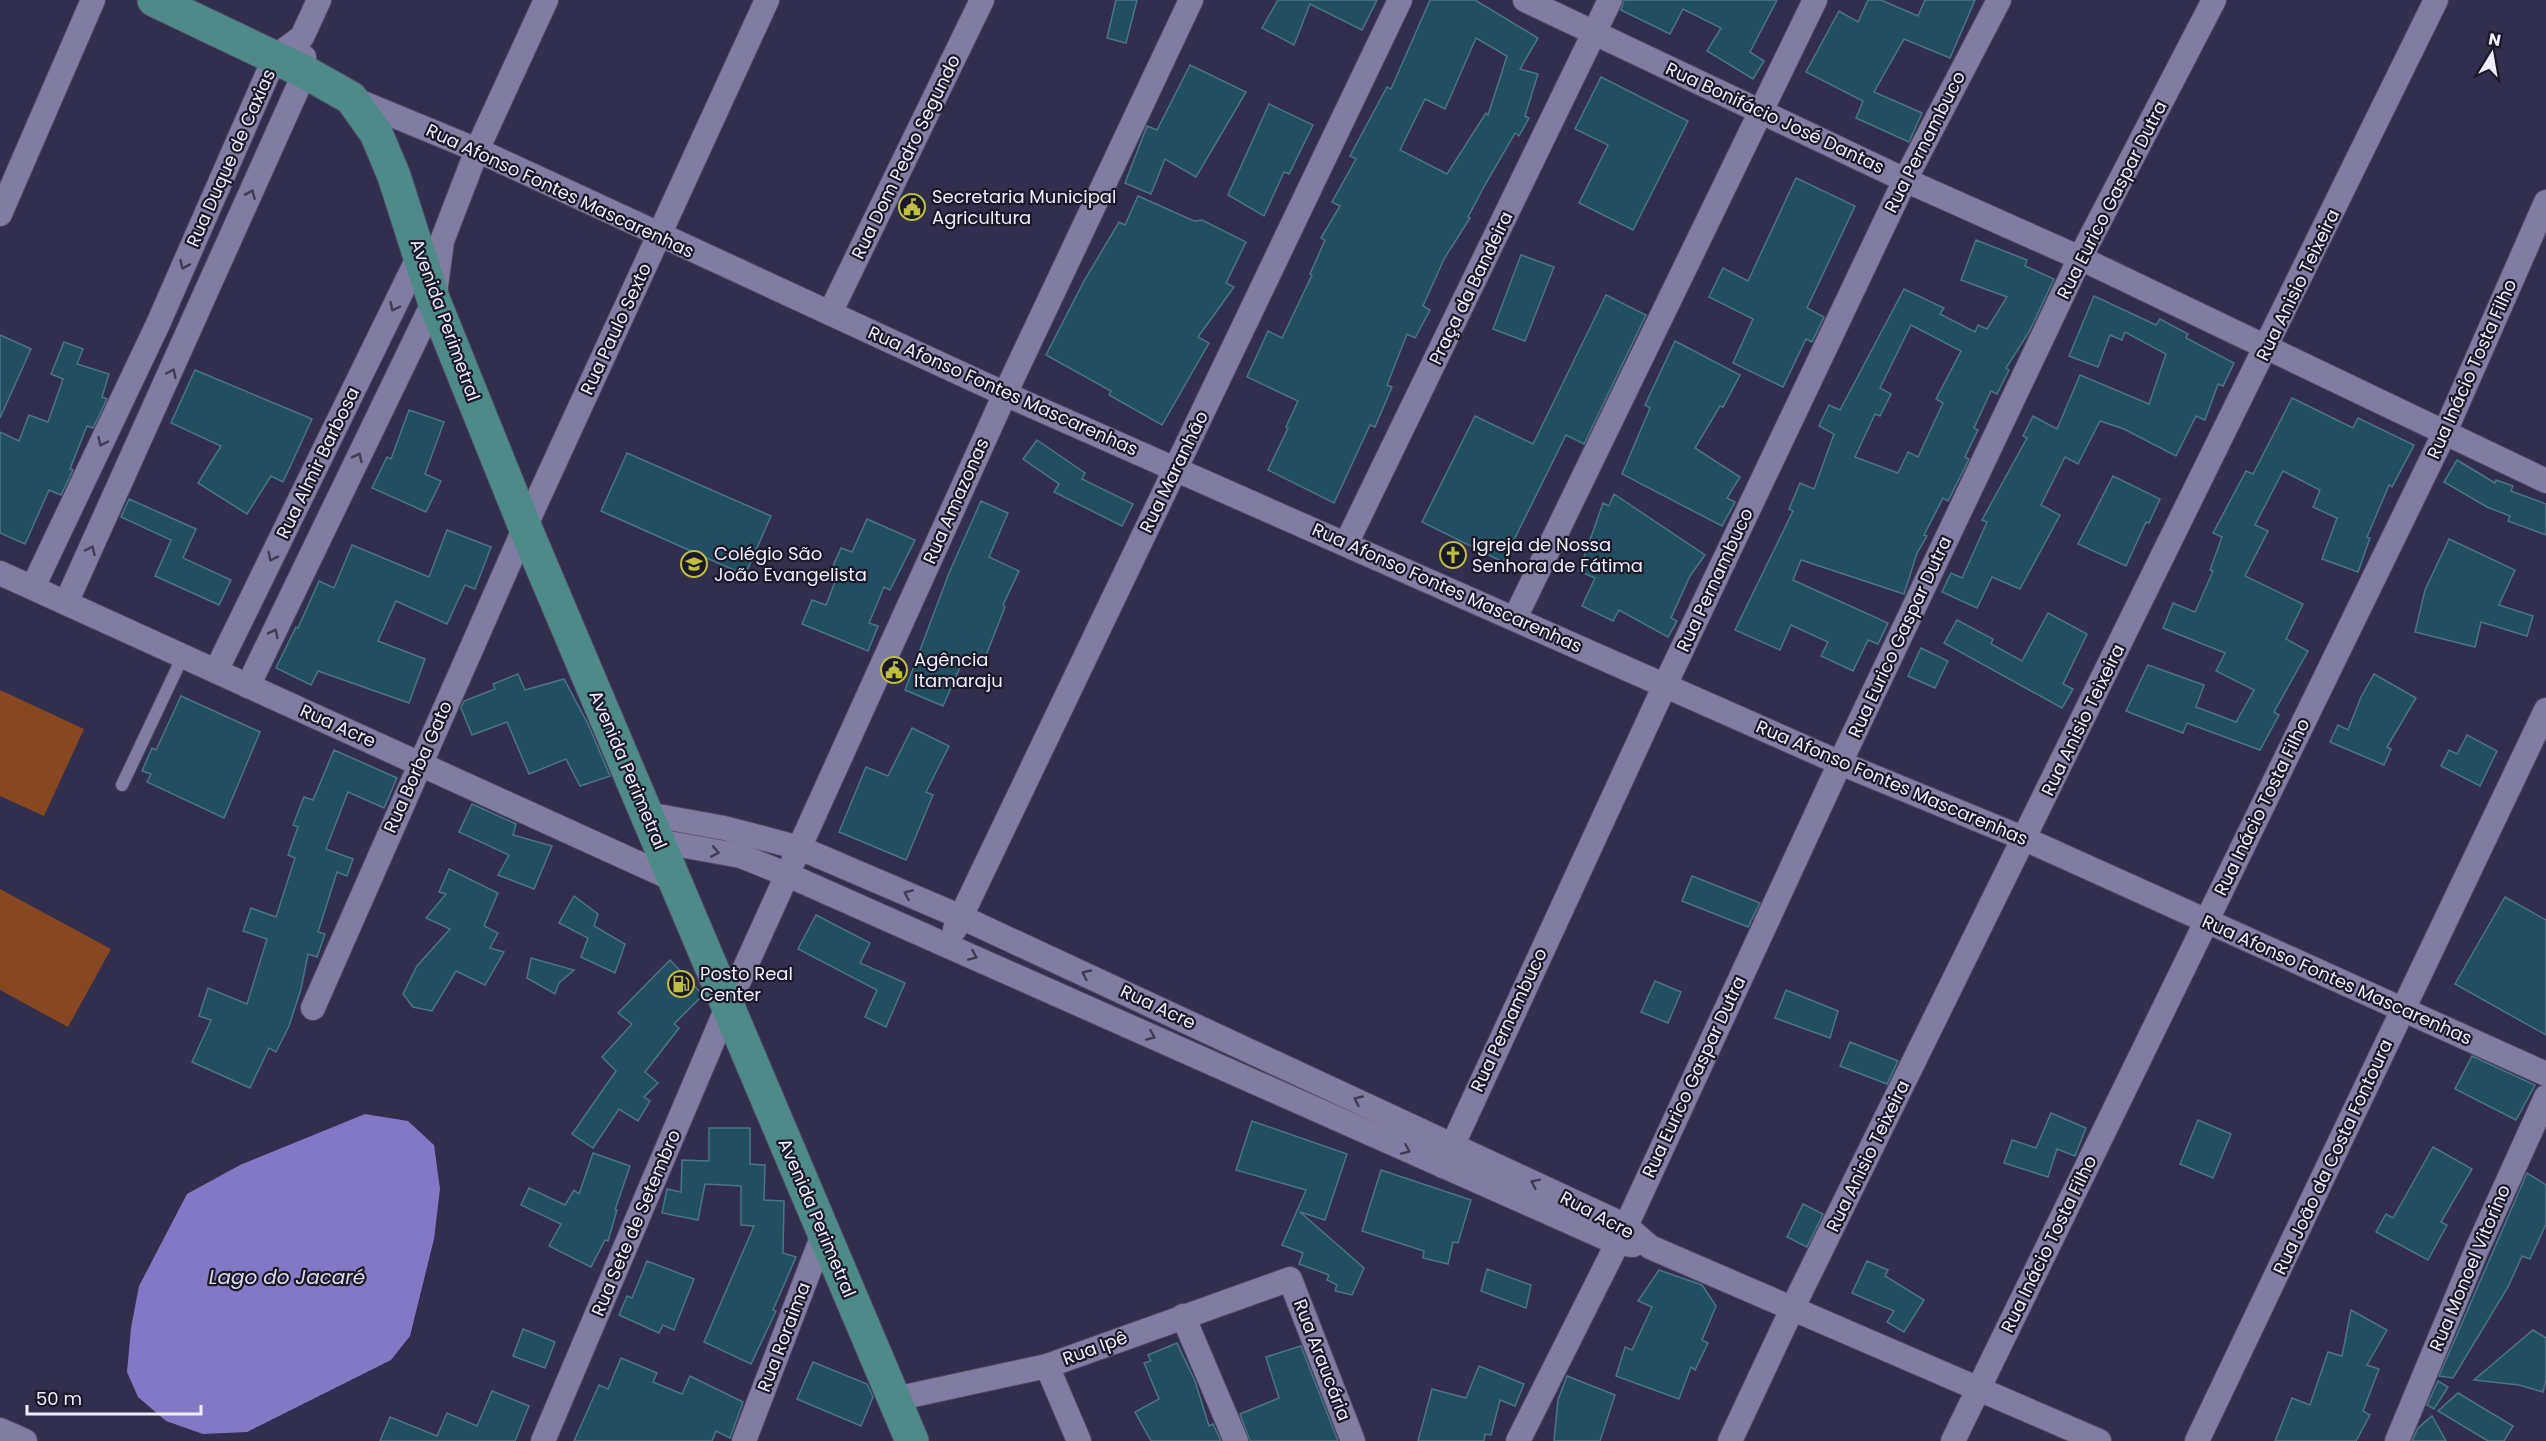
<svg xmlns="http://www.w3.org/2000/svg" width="2546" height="1441" font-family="Poppins,sans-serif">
<rect width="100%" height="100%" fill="#322e4e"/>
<g fill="#874721">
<polygon points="0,690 84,729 44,816 0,796"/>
<polygon points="0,889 111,949 68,1027 0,990"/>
</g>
<polygon fill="#8378c5" points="365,1114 408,1121 434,1145 440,1189 434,1239 410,1336 391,1360 247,1432 203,1434 166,1421 138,1397 127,1372 131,1328 139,1286 187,1194 240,1165"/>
<g fill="#224e61" stroke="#4a7589" stroke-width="1.5" fill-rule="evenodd">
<polygon points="1116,0 1137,0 1126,43 1107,38"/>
<polygon points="1278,0 1377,0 1362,30 1310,4 1294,45 1262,28"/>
<path d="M1430,0H1475L1538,38L1520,69L1538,74L1525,116L1529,118L1519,136L1515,133L1486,183L1468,217L1470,218L1444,259L1423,306L1430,310L1415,338L1407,334L1387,385L1392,387L1375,427L1370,425L1334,503L1268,470L1288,428L1286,427L1298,401L1247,377L1268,331L1282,338L1312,275L1310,274L1325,240L1321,238L1340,206L1332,202L1356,159L1350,156L1387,87L1391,89ZM1476,38L1507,56L1488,115L1486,113L1447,174L1400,150L1425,99L1445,109Z"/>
<polygon points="1624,0 1777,0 1750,52 1764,61 1753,79 1707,51 1721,28 1683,9 1670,34 1621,10"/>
<polygon points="1868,0 1881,0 1918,16 1925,0 1975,0 1950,58 1904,39 1874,92 1922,113 1909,142 1856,118 1863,101 1806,72 1839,11 1858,22"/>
<polygon points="1190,65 1246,92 1196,177 1165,159 1151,194 1125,183 1147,126 1157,130"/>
<polygon points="1601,77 1688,121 1633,230 1579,203 1608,145 1575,129"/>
<polygon points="1269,104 1313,125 1289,174 1284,172 1264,216 1228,195"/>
<polygon points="1796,178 1855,206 1807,308 1824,317 1812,342 1806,339 1783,387 1733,363 1753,319 1709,297 1723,268 1748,281"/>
<polygon points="1138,196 1194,221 1202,220 1246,242 1226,283 1234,287 1198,337 1209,343 1162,425 1109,395 1111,391 1046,355 1084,281 1119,222 1125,225"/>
<path d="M1976,240L2027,260L2025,266L2054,279L2029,332L2006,368L2009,370L1997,394L1991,391L1974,428L1978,430L1965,457L1969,459L1948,501L1943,498L1924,535L1927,536L1917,553L1904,594L1801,560L1793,580L1888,623L1878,644L1868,640L1853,671L1821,656L1828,642L1791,625L1780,650L1735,630L1793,511L1789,509L1800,483L1814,489L1834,434L1819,426L1829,405L1840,410L1904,289L1944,308L1940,314L1975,332L1978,325L1987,329L2007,297L1961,280ZM1911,325L1961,351L1936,399L1943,403L1918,457L1908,452L1898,473L1855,457L1875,414L1880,416L1891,394L1880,388Z"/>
<polygon points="1521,255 1554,267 1525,341 1493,329"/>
<polygon points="1606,295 1646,315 1584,444 1566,435 1503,562 1422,522 1475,416 1533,444"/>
<polygon points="2094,296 2156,325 2160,319 2188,334 2186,338 2234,363 2223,386 2218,384 2205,420 2196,416 2176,456 2124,429 2100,421 2078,464 2065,457 2041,505 2060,515 2020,589 1992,577 1977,608 1942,592 1951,573 1962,578 1987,522 1982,520 2027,438 2023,436 2033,416 2057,429 2080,375 2149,404 2166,354 2125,332 2122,340 2110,335 2098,367 2069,356"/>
<polygon points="0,335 31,349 0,418"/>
<polygon points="1675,341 1740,375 1723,407 1720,406 1695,448 1740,477 1727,498 1735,502 1722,526 1622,474 1650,408 1645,405"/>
<polygon points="64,342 83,349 77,364 109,374 102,397 107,399 93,428 87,426 70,469 73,470 61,495 49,490 25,544 0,533 0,432 19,441 29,415 48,422 63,379 51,374"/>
<polygon points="195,370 312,419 283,482 271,476 247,514 198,483 221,446 171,423"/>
<polygon points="2292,398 2353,428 2358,418 2414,445 2392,487 2389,485 2367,537 2370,538 2358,572 2322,559 2337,518 2313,507 2320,490 2283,471 2255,525 2268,531 2245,576 2303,604 2286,639 2308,651 2274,712 2279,715 2260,750 2187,723 2183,733 2126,711 2148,665 2204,685 2196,707 2236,722 2254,690 2216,671 2225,653 2163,628 2173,603 2195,612 2213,571 2210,570 2222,537 2213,533 2246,471 2253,474"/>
<polygon points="409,410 444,422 425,474 441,481 426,512 372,488 387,457 391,459"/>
<polygon points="1037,440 1085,473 1082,479 1133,504 1122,526 1054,492 1059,484 1023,459"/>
<polygon points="627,453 771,516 745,575 601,511"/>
<polygon points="2457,460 2495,483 2496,480 2513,486 2511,491 2546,504 2546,535 2508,521 2510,516 2487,507 2444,482"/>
<polygon points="2113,476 2160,499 2149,523 2146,522 2126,566 2078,544"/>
<polygon points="1614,494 1705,555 1690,576 1671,618 1677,621 1668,637 1619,610 1613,621 1582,606 1595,578 1579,571 1603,503 1609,506"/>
<polygon points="129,499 196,529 183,558 231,580 219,605 155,576 171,540 121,517"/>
<polygon points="981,501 1008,513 989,557 1019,571 1003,605 1005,607 983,663 965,656 943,706 905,690 949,573"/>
<polygon points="867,519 915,540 890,590 884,587 869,623 878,626 868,651 802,624 812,600 826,605 840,569 833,566 841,548 852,552"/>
<polygon points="447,530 491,547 475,589 465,585 447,624 396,601 378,641 425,659 409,703 318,671 311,685 276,668 296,627 298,628 319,581 334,588 352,545 429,577"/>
<polygon points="2449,539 2515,570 2499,605 2533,616 2527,636 2481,622 2475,647 2415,632 2425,590"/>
<polygon points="2048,613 2087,634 2063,684 2073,689 2062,708 1944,643 1957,620 1993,639 1991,644 2022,661"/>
<polygon points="1921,648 1948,661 1935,688 1908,676"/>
<polygon points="518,674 525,690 564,679 588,724 610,776 580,786 566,759 529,774 507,722 472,735 461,708 464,701 495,689 493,684"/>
<polygon points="2374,674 2416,698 2387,747 2391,749 2384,765 2330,742 2338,725 2348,730 2361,697"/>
<polygon points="181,696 260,732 224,818 147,782 151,774 142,771 152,748 156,750"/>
<polygon points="912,728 949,746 926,792 933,795 906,860 839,832 866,767 888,776"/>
<polygon points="2467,735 2497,751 2480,786 2441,766 2449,750 2457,754"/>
<polygon points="334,750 397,778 384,808 348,792 326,849 353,859 347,876 337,872 318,932 325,934 317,957 308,954 301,989 289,1026 276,1052 269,1048 250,1088 192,1062 211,1020 199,1016 208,988 247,1004 267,939 243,931 251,908 276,917 295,858 288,855 298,827 293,825 304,797 313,800"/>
<polygon points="472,804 516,824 513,835 552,846 534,889 498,875 509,855 459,832"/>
<polygon points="449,869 498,893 484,926 498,933 490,948 504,952 485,985 456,971 432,1011 413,1007 403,994 417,966 450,929 426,918 446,894 439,892"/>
<polygon points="1692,876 1760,903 1748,927 1682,901"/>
<polygon points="574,896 598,914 594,926 625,944 615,973 581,957 588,938 559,923"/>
<polygon points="2505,897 2546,920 2546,1035 2455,984"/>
<polygon points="816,915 870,943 860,963 905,983 886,1027 865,1017 877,990 798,949"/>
<polygon points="531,958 574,970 559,983 555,994 527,978"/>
<polygon points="670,960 703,995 674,1024 679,1028 645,1072 658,1083 644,1097 650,1101 638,1121 619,1109 593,1148 572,1134 616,1071 602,1057 632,1024 618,1013"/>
<polygon points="1655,981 1681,992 1668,1023 1641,1012"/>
<polygon points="1786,990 1838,1011 1830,1038 1775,1018"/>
<polygon points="1850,1042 1898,1061 1887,1084 1840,1066"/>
<polygon points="2472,1056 2535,1085 2516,1120 2455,1089"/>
<polygon points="2051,1113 2086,1128 2075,1156 2057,1149 2048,1177 2004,1163 2012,1140 2036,1148"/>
<polygon points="2198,1120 2231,1134 2213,1178 2180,1164"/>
<polygon points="1252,1121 1347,1154 1325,1220 1300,1212 1364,1268 1352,1295 1335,1291 1337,1285 1327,1280 1329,1275 1299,1264 1303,1253 1282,1245 1306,1190 1236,1170"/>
<polygon points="709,1128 750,1128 750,1164 765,1165 764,1200 784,1201 783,1253 796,1257 773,1310 776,1311 751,1364 704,1342 754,1226 741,1225 741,1186 705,1184 698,1220 662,1213 667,1189 681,1192 682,1160 709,1161"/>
<polygon points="2433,1147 2472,1169 2441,1222 2447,1225 2428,1260 2376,1232 2386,1214 2393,1218"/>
<polygon points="593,1153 630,1166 615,1210 617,1210 608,1241 605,1240 591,1267 549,1246 561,1224 521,1205 529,1188 565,1205 574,1190 579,1194"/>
<polygon points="1381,1170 1471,1200 1458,1243 1453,1242 1448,1264 1423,1258 1424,1251 1362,1231"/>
<polygon points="2527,1173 2546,1185 2546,1224 2530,1259 2522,1256 2508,1287 2453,1378 2439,1376"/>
<polygon points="1803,1204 1823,1214 1807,1247 1787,1237"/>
<polygon points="647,1261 694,1279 674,1330 663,1325 659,1333 619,1315 627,1296 632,1298"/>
<polygon points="1867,1261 1888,1270 1885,1276 1924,1300 1904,1332 1887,1322 1894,1311 1852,1293"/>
<polygon points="1487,1269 1531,1285 1526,1308 1481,1291"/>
<polygon points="1659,1270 1702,1285 1716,1306 1702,1340 1708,1343 1695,1370 1691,1367 1679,1399 1616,1376 1625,1347 1632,1350 1652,1307 1638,1301"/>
<polygon points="2351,1310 2387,1330 2367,1365 2379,1369 2363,1411 2370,1415 2356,1441 2275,1441 2292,1398 2310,1405 2328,1352 2342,1356"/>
<polygon points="523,1329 555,1342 545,1368 513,1356"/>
<polygon points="2533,1330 2546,1338 2546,1380 2543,1392 2519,1385 2474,1380"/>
<polygon points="1177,1343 1195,1381 1209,1426 1213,1424 1221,1441 1151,1441 1135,1412 1159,1399 1144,1363 1151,1361 1148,1355"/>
<polygon points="1301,1346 1338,1441 1250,1441 1240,1414 1279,1398 1266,1357"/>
<polygon points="621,1358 657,1373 653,1382 682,1394 690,1376 743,1402 730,1438 716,1431 712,1441 574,1441 599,1385 608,1389"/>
<polygon points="813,1362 867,1384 873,1397 861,1426 797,1399"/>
<polygon points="1479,1366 1524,1384 1515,1406 1500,1400 1491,1435 1485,1434 1484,1441 1418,1441 1432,1389 1466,1398"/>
<polygon points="1567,1376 1615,1395 1600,1441 1554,1441 1558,1400"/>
<polygon points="2438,1381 2448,1387 2434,1409 2427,1405"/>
<polygon points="492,1391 529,1406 515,1441 380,1441 390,1417 437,1436 447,1413 477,1426"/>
<polygon points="2458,1393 2513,1426 2504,1441 2488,1441 2438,1411"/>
<polygon points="2432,1416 2446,1441 2412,1441 2418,1428"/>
</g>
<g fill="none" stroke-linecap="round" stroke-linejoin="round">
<defs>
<polyline id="service" points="122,785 183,656"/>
<g id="minor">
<polyline points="1525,0 1905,180 2080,258 2546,481"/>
<polyline points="351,98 477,150 1005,394 1840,763 2025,839 2546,1074"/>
<polyline points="0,214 93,0"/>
<polyline points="830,313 982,0"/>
<polyline points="1346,544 1610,0"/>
<polyline points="0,573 675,880"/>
<polyline points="33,587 158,324 275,57 302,37 319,0"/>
<polyline points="66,603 305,72 304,57"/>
<polyline points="1515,618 1815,0"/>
<polyline points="216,671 420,254 427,250"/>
<polyline points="248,686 434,301 442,241 477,150 546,0"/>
<polyline points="647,814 724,828 800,848 961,917 1626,1226 1650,1247 2099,1441"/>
<polyline points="658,841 741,856 788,875 1617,1243 1633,1245"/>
<polyline points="955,929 1400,0"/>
<polyline points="313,1008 525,527 767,0"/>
<polyline points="1443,1166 1665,685 1905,180 1999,0"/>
<polyline points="1183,1316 1236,1441"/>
<polyline points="1047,1366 1079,1441"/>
<polyline points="895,1399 1047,1366 1290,1279 1353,1441"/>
<polyline points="0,1430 25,1441"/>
<polyline points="543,1441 728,1005 1005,394 1191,0"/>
<polyline points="744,1441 824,1232"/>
<polyline points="1518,1441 1626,1226 1840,763 2080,258 2214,0"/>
<polyline points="1730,1441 1793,1307 2436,0"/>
<polyline points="1953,1441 2444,434 2546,202"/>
<polyline points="2197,1441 2546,710"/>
<polyline points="2397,1441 2477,1249 2546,1097"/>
</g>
<polyline id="primary" points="154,0 305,72 351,98 376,133 394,176 434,301 525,527 912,1441"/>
</defs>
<use href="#service" stroke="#4e4964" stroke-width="14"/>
<use href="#minor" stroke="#4e4964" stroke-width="26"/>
<use href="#primary" stroke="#4e4964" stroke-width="35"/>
<use href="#service" stroke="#807ca2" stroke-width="12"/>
<use href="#minor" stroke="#807ca2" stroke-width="24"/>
<use href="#primary" stroke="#4e8b88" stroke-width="33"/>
</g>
<defs><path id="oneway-chevron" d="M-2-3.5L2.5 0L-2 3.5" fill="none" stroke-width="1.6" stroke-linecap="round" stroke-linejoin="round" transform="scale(1.5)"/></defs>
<g stroke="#3e3c52">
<use href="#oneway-chevron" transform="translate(251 194) rotate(-66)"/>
<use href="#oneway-chevron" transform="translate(184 265) rotate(114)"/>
<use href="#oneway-chevron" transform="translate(394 307) rotate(116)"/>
<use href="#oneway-chevron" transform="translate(172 373) rotate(-65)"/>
<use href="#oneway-chevron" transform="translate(102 442) rotate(115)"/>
<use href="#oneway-chevron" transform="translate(358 457) rotate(-64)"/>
<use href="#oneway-chevron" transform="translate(91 550) rotate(-65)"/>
<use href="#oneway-chevron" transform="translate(272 557) rotate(116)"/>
<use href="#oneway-chevron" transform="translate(274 633) rotate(-64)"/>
<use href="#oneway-chevron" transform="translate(715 852) rotate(11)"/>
<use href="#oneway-chevron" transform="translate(908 894) rotate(-157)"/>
<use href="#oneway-chevron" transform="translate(973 956) rotate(24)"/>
<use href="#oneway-chevron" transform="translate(1086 974) rotate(-155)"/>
<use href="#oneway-chevron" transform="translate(1151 1036) rotate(24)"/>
<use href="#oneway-chevron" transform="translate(1358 1100) rotate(-155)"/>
<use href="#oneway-chevron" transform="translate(1406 1150) rotate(24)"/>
<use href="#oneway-chevron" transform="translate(1535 1183) rotate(-154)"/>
</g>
<defs>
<symbol id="civic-ring" viewBox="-11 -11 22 22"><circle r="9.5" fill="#1a1927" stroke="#bfbe41" stroke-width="1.5"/><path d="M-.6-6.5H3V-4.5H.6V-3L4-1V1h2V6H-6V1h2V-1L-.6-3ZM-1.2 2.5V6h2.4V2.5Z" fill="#bfbe41"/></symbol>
<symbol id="church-ring" viewBox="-11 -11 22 22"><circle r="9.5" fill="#1a1927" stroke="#bfbe41" stroke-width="1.5"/><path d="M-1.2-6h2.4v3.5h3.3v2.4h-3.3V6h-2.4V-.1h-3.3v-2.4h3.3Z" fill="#bfbe41"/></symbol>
<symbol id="school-ring" viewBox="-11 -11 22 22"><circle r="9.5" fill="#1a1927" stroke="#bfbe41" stroke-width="1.5"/><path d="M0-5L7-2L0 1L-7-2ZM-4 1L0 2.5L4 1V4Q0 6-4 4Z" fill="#bfbe41"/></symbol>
<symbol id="fuel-ring" viewBox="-11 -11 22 22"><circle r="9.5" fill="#1a1927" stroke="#bfbe41" stroke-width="1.5"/><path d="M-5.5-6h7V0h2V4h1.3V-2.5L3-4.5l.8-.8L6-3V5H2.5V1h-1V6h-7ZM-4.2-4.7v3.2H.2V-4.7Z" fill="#bfbe41"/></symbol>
</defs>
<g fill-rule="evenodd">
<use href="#civic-ring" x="897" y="192" width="30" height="30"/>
<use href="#church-ring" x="1438" y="540" width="30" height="30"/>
<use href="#school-ring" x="679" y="549" width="30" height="30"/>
<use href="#civic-ring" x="879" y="655" width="30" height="30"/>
<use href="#fuel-ring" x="666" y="969" width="30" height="30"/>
</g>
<g text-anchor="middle" stroke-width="4.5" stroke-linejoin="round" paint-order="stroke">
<g font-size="18" fill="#efedff" stroke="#1a1927">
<text transform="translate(1775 118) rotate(25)" y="6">Rua Bonifácio José Dantas</text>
<text transform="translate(1925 142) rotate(-63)" y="6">Rua Pernambuco</text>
<text transform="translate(906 157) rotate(-64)" y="6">Rua Dom Pedro Segundo</text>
<text transform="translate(231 158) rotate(-66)" y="6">Rua Duque de Caxias</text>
<text transform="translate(560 191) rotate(25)" y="6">Rua Afonso Fontes Mascarenhas</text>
<text transform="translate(2112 200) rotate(-63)" y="6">Rua Eurico Gaspar Dutra</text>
<text transform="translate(2298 285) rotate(-64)" y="6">Rua Anisio Teixeira</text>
<text transform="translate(1471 288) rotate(-64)" y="6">Praça da Bandeira</text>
<text transform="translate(445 320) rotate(70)" y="6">Avenida Perimetral</text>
<text transform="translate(616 329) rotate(-65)" y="6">Rua Paulo Sexto</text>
<text transform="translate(2472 369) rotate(-66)" y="6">Rua Inácio Tosta Filho</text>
<text transform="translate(1003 391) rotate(24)" y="6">Rua Afonso Fontes Mascarenhas</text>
<text transform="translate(318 463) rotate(-64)" y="6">Rua Almir Barbosa</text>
<text transform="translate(1174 472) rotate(-64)" y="6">Rua Maranhão</text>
<text transform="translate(956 501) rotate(-66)" y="6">Rua Amazonas</text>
<text transform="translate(1715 580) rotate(-65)" y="6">Rua Pernambuco</text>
<text transform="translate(1447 588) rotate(24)" y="6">Rua Afonso Fontes Mascarenhas</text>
<text transform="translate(1900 637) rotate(-65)" y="6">Rua Eurico Gaspar Dutra</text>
<text transform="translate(2083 720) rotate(-64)" y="6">Rua Anisio Teixeira</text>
<text transform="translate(338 726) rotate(24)" y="6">Rua Acre</text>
<text transform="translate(418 767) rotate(-66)" y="6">Rua Borba Gato</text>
<text transform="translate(628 770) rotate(67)" y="6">Avenida Perimetral</text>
<text transform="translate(1892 783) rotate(23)" y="6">Rua Afonso Fontes Mascarenhas</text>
<text transform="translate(2262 807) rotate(-64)" y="6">Rua Inácio Tosta Filho</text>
<text transform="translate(2337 980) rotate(24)" y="6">Rua Afonso Fontes Mascarenhas</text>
<text transform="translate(1158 1007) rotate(25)" y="6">Rua Acre</text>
<text transform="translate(1509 1020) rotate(-65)" y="6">Rua Pernambuco</text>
<text transform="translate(1694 1077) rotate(-65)" y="6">Rua Eurico Gaspar Dutra</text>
<text transform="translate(1868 1156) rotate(-64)" y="6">Rua Anisio Teixeira</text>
<text transform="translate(2333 1157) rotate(-65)" y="6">Rua João da Costa Fontoura</text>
<text transform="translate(1597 1215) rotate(28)" y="6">Rua Acre</text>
<text transform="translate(817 1218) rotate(67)" y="6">Avenida Perimetral</text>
<text transform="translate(636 1223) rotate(-67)" y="6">Rua Sete de Setembro</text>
<text transform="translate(2049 1244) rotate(-64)" y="6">Rua Inácio Tosta Filho</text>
<text transform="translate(2470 1268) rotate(-67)" y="6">Rua Monoel Vitorino</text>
<text transform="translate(784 1337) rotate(-69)" y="6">Rua Roraima</text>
<text transform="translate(1095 1348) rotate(-20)" y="6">Rua Ipê</text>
<text transform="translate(1322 1360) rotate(69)" y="6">Rua Araucária</text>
</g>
<g font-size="18" fill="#efedff" stroke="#1a1927" text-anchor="start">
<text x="932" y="203">Secretaria Municipal<tspan x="932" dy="21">Agricultura</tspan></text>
<text x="1472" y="551">Igreja de Nossa<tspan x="1472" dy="21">Senhora de Fátima</tspan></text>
<text x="714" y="560">Colégio São<tspan x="714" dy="21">João Evangelista</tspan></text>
<text x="914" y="666">Agência<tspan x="914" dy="21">Itamaraju</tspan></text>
<text x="700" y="980">Posto Real<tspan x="700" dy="21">Center</tspan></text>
</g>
<g font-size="20" font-style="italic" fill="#dcdbf0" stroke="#1a1927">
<text x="287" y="1284">Lago do Jacaré</text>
</g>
</g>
<g transform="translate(2492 54) rotate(11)" stroke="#1a1927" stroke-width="4.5" paint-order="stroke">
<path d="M0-4.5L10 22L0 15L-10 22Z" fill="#efedff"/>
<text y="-9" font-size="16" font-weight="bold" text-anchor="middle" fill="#efedff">N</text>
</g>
<path d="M27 1405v9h174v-9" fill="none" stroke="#efedff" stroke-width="3"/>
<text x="36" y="1405" font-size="18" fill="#efedff" stroke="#1a1927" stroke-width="4.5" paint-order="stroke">50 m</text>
</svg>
